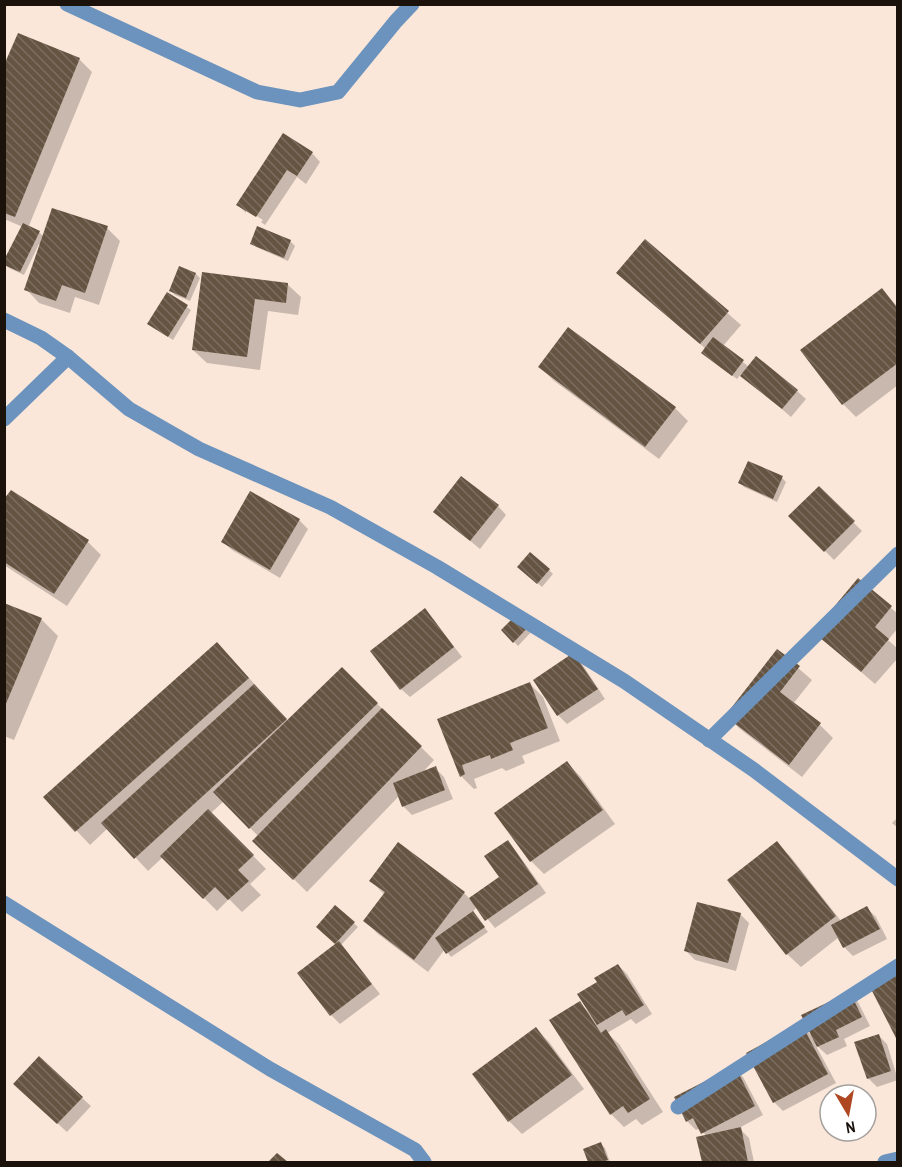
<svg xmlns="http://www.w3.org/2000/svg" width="902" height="1167" font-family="'Archivo Narrow',sans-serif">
<defs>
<pattern id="building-back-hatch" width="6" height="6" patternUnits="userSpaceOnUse" patternTransform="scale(1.5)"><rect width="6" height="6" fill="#665442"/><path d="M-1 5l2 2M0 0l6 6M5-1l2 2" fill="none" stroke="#7b6d5f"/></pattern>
</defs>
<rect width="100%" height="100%" fill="#fbe7d9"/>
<g fill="#0003">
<polygon points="79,59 92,72 28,228 39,232 44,237 107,228 120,241 99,305 75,297 70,313 39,303 26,289 41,245 39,244 24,275 9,268 5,264 23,227 4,219 4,69"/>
<polygon points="284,135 312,153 320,162 306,184 297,177 265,225 261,222 263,220 246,209 246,213 238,205"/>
<polygon points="258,228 290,241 295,246 288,261 256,247 251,243"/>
<polygon points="645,241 741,325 723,346 749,367 797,391 806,399 791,417 741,374 737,379 707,357 706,349 631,286"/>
<polygon points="196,274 200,278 190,301 175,295 171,291"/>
<polygon points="203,274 287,284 301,297 298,315 268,311 260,370 207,363 193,350"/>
<polygon points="882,290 898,307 898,385 856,417 843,404"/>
<polygon points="168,294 191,310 173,340 149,324"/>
<polygon points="540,367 675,408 688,421 659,459 553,380"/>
<polygon points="782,478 786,482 777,502 744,487 740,483"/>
<polygon points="819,488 862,531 834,560 790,516"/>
<polygon points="4,502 88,542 101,555 67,606 4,565"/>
<polygon points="498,506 506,515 480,549 435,512"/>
<polygon points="299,520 308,529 280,578 232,550 223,542"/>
<polygon points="549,570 553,574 542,587 523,571"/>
<polygon points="858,580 898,614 898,628 888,640 898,649 898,658 875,684 815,632"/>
<polygon points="4,604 41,619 58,636 14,740 4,736"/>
<polygon points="433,619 462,657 410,697 401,689"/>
<polygon points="534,629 518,646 503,630"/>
<polygon points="778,651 812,680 793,704 820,725 833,738 802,777 740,729 727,716"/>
<polygon points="573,655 582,664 605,699 567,724 558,715"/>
<polygon points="230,657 288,721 342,669 434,760 421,774 435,768 444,777 453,799 412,815 403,806 399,796 307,892 255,841 259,837 224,801 211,813 266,869 250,884 261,895 242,912 229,899 217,911 163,857 148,871 108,828 90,845 45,797"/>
<polygon points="530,684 543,697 560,741 522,756 525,763 506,771 502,768 474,779 477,788 474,789 461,776 439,720"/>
<polygon points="567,763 580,776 615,824 544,874 531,861 496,813"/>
<polygon points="898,817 898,828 892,823"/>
<polygon points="508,842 516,851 546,893 495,928 477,906 473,912 488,932 451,957 445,949 428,972 378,934 365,921 385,895 371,881 464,893 470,899 501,877"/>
<polygon points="777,843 790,856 841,921 867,908 876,917 887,939 853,956 844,947 839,937 801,967 787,954 729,880"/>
<polygon points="336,907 358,927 341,945 380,994 340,1024 331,1015 337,945 318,927"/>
<polygon points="740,914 749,923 736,971 695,960 686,951"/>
<polygon points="618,965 627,974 652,1014 636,1024 631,1019 607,1033 619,1044 663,1112 642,1125 636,1119 624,1127 611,1114 579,1003 589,1012 599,982"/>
<polygon points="849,993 858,1002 870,1026 844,1039 847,1046 827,1055 815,1044 836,1083 783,1111 774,1102 748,1053 801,1025 814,1038"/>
<polygon points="536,1029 549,1042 584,1089 522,1134 509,1121 474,1074"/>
<polygon points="878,1035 887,1044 898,1080 877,1087 868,1078"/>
<polygon points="734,1068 743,1077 763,1115 739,1128 749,1138 754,1162 703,1162 698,1138 706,1136 700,1128 696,1130 687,1121"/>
<polygon points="24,1093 82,1098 91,1106 67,1132"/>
<polygon points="601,1144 605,1148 610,1162 590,1162 585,1150"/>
</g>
<g fill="url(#building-back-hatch)">
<polygon points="18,33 80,58 15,217 4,213 4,65"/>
<polygon points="283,133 313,152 297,176 287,170 256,217 236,205"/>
<polygon points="52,208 108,226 85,293 62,285 56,301 24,290"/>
<polygon points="23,223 40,231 20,272 4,265 4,260"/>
<polygon points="257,226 291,240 284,258 250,244"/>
<polygon points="645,239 729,311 700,344 616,273"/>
<polygon points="179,266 196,273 186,298 169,291"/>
<polygon points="202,272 288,283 286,303 255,299 247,357 192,350"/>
<polygon points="882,288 898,309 898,363 842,405 800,350"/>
<polygon points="167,292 188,305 168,337 147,324"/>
<polygon points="568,327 676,407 645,447 538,367"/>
<polygon points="713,337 744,360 732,376 701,353"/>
<polygon points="756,356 798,390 782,409 740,376"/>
<polygon points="748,461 783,476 773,499 738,483"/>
<polygon points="461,476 499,505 470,541 433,512"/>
<polygon points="819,486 855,521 824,552 788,516"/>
<polygon points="11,490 89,540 54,594 4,562 4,499"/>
<polygon points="250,491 300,519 270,570 221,542"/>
<polygon points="530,552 550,569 537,584 517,567"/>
<polygon points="858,578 892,606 875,627 889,639 861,672 813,632"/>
<polygon points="4,603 42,618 5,706 4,706"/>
<polygon points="425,608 454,647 400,690 370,651"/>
<polygon points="519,612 531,624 513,643 501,630"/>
<polygon points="217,642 249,678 75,832 43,797"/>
<polygon points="777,649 800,666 780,692 821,723 789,765 725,716"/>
<polygon points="573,653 598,689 557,716 533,680"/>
<polygon points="342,667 378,703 249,829 213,792"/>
<polygon points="530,682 548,728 510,743 513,750 491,759 490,755 462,765 465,774 460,777 437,719"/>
<polygon points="254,684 287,719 134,859 101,823"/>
<polygon points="382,708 422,746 293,880 252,841"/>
<polygon points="567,761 603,810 530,862 494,813"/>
<polygon points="436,766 445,790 402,807 393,783"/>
<polygon points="208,809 254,855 238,870 249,881 228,900 215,887 203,899 160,856"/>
<polygon points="508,840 538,884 485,921 469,898 499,877 484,856"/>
<polygon points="777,841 836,916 786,955 727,880"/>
<polygon points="398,842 465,892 414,960 363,921 385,892 369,881"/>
<polygon points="697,902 741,913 728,963 684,951"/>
<polygon points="335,905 355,922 335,944 316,927"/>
<polygon points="867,906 880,929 843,948 831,925"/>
<polygon points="473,911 485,927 446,954 435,938"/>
<polygon points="339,941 372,984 330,1016 297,973"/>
<polygon points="618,964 644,1005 626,1016 622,1010 597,1025 577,994 597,982 594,978"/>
<polygon points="898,970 898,1042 869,985"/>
<polygon points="850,992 862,1017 836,1030 839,1037 817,1047 801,1015"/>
<polygon points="580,1001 601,1033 606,1029 650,1099 628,1113 623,1106 610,1115 549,1020"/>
<polygon points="801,1023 828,1074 773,1103 746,1053"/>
<polygon points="536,1027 572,1075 508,1122 472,1074"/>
<polygon points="879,1034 891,1071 867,1079 854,1042"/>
<polygon points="39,1056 83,1097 57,1124 13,1084"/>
<polygon points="735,1066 755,1106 701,1134 693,1118 686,1122 674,1097"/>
<polygon points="741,1127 748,1162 702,1162 696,1137"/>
<polygon points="601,1142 608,1160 601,1162 588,1162 583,1149"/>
<polygon points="277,1153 288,1162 268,1162"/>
</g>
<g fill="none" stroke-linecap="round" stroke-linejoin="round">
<g stroke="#6b93bd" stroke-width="15">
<polyline points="67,4 257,92 300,100 338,92 396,21 412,4"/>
<polyline points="4,320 41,338 68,357 129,409 199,449 330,507 437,567 624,681 754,770 898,879"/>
<polyline points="4,419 68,357"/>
<polyline points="709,740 898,554"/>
<polyline points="4,903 270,1069 415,1150 424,1162"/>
<polyline points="678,1107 898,966"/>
<polyline points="885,1162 898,1159"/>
</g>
</g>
<rect width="902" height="1167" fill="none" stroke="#1a120b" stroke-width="12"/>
<g transform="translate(848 1113) rotate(170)"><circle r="28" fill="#ffffff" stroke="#a3a09d" stroke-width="1.5"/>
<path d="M0-4.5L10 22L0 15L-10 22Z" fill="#ae4722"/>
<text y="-9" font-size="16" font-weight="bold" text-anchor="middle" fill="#1a120b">N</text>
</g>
</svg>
